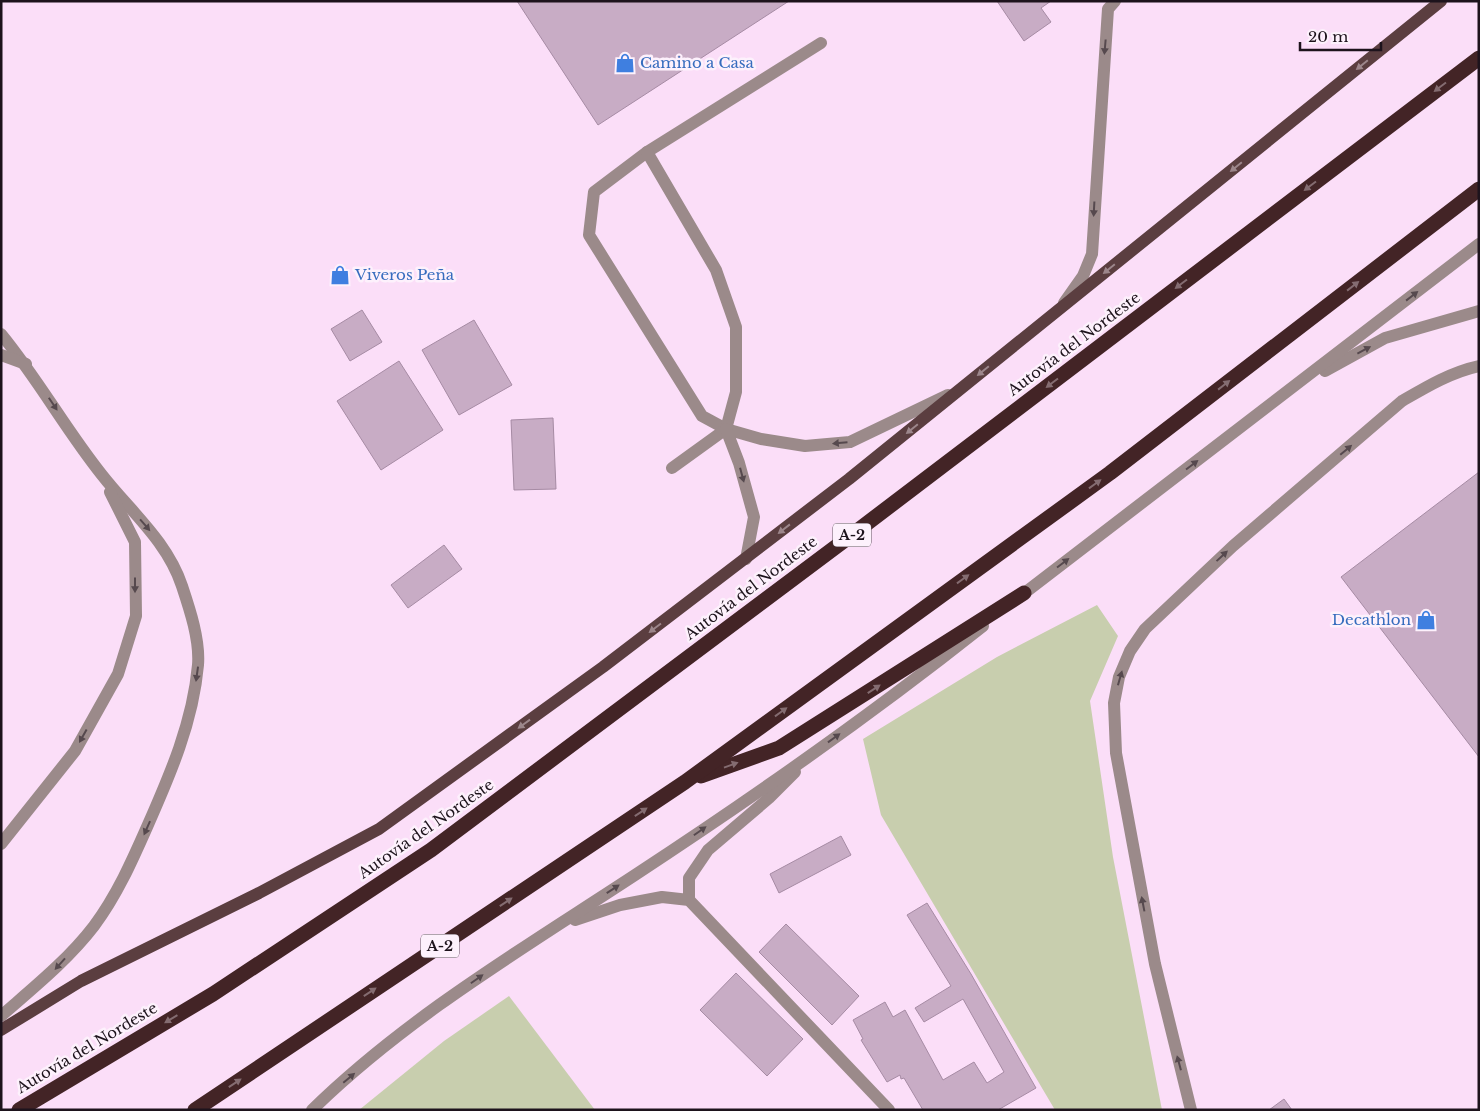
<svg xmlns="http://www.w3.org/2000/svg" width="1480" height="1111" font-family="'Libre Baskerville',serif">
<rect width="100%" height="100%" fill="#fbdef8"/>
<g fill="#c8ceae">
<polygon points="1097,605 1118,636 1090,701 1113,857 1162,1110 1055,1110 881,815 863,739 997,657"/>
<polygon points="509,996 595,1110 359,1110 444,1041"/>
</g>
<g fill="#c8acc5" stroke="#a68ba4">
<polygon points="517,1 789,1 598,125"/>
<polygon points="997,1 1051,1 1041,8 1051,22 1024,41"/>
<polygon points="362,310 382,342 350,361 331,329"/>
<polygon points="474,320 512,385 459,415 422,350"/>
<polygon points="399,361 443,430 381,470 337,401"/>
<polygon points="553,418 556,489 514,490 511,420"/>
<polygon points="1479,472 1479,757 1341,577"/>
<polygon points="444,545 462,569 408,608 391,585"/>
<polygon points="841,836 851,855 779,893 770,874"/>
<polygon points="927,903 971,974 1036,1088 998,1110 923,1110 904,1078 901,1079 900,1075 887,1082 861,1040 863,1039 853,1020 885,1002 893,1017 905,1010 943,1080 974,1062 987,1083 1004,1072 963,999 924,1022 915,1008 951,986 907,915"/>
<polygon points="786,924 859,996 832,1025 759,952"/>
<polygon points="736,973 803,1039 767,1076 700,1010"/>
<polygon points="1284,1099 1292,1110 1269,1110"/>
</g>
<g fill="none" stroke-linecap="round" stroke-linejoin="round">
<g stroke="#9b8a8a" stroke-width="12">
<polyline points="821,43 647,152 594,192 589,235 702,416 726,429 761,439 805,446 850,442 948,395"/>
<polyline points="647,152 716,270 736,327 736,392 726,429 672,468"/>
<polyline points="1064,303 1083,276 1092,254 1108,9 1115,1"/>
<path d="M1,334C38,379 66,430 102,475C131,512 167,541 182,586C190,610 200,640 198,665C193,722 170,775 147,827C132,861 117,895 94,926C68,960 33,988 1,1016"/>
<polyline points="1,355 26,364"/>
<polyline points="1325,371 1385,338 1479,311"/>
<polyline points="726,429 739,463 754,517 746,559"/>
<polyline points="1018,598 1479,244"/>
<polyline points="1,844 75,751 118,674 136,616 135,542 110,492"/>
<polyline points="689,900 689,878 708,850 769,798 795,772"/>
<polyline points="575,920 620,905 662,897 689,900 889,1110"/>
<path d="M312,1110C407,1017 524,948 635,875C754,797 871,715 983,626"/>
<path d="M1191,1110L1155,964L1116,753L1114,703L1119,677L1130,651L1145,629L1233,546L1402,401C1426,387 1451,372 1479,366"/>
</g>
<polyline stroke="#5b3e40" stroke-width="12" points="1,1030 81,981 259,893 379,829 603,667 849,479 1441,1"/>
<g stroke="#432426" stroke-width="15">
<polyline points="701,776 779,748 1024,593"/>
<polyline points="19,1110 213,994 431,850 857,531 1479,58"/>
<polyline points="195,1110 685,782 1110,473 1479,189"/>
</g>
</g>
<defs><path id="oneway-solid" d="M-6-.8H1V-3.2L6.5 0L1 3.2V.8H-6Z" transform="scale(1.25)"/></defs>
<g fill="#56494e">
<use href="#oneway-solid" transform="translate(1105 47) rotate(95)"/>
<use href="#oneway-solid" transform="translate(1094 209) rotate(93)"/>
<use href="#oneway-solid" transform="translate(1412 296) rotate(-38)"/>
<use href="#oneway-solid" transform="translate(1364 350) rotate(-28)"/>
<use href="#oneway-solid" transform="translate(53 404) rotate(56)"/>
<use href="#oneway-solid" transform="translate(840 443) rotate(175)"/>
<use href="#oneway-solid" transform="translate(1346 450) rotate(-40)"/>
<use href="#oneway-solid" transform="translate(1192 465) rotate(-37)"/>
<use href="#oneway-solid" transform="translate(742 475) rotate(75)"/>
<use href="#oneway-solid" transform="translate(145 525) rotate(49)"/>
<use href="#oneway-solid" transform="translate(1222 556) rotate(-43)"/>
<use href="#oneway-solid" transform="translate(1063 563) rotate(-37)"/>
<use href="#oneway-solid" transform="translate(135 585) rotate(90)"/>
<use href="#oneway-solid" transform="translate(197 674) rotate(98)"/>
<use href="#oneway-solid" transform="translate(1120 678) rotate(-74)"/>
<use href="#oneway-solid" transform="translate(83 736) rotate(119)"/>
<use href="#oneway-solid" transform="translate(834 738) rotate(-36)"/>
<use href="#oneway-solid" transform="translate(147 828) rotate(114)"/>
<use href="#oneway-solid" transform="translate(700 831) rotate(-35)"/>
<use href="#oneway-solid" transform="translate(613 889) rotate(-33)"/>
<use href="#oneway-solid" transform="translate(1143 904) rotate(-101)"/>
<use href="#oneway-solid" transform="translate(60 964) rotate(132)"/>
<use href="#oneway-solid" transform="translate(477 979) rotate(-35)"/>
<use href="#oneway-solid" transform="translate(1179 1063) rotate(-105)"/>
<use href="#oneway-solid" transform="translate(349 1078) rotate(-40)"/>
</g>
<g fill="#9c868b">
<use href="#oneway-solid" transform="translate(1362 65) rotate(141)"/>
<use href="#oneway-solid" transform="translate(1236 167) rotate(141)"/>
<use href="#oneway-solid" transform="translate(1109 269) rotate(141)"/>
<use href="#oneway-solid" transform="translate(983 371) rotate(141)"/>
<use href="#oneway-solid" transform="translate(912 429) rotate(141)"/>
<use href="#oneway-solid" transform="translate(784 529) rotate(142)"/>
<use href="#oneway-solid" transform="translate(655 628) rotate(143)"/>
<use href="#oneway-solid" transform="translate(524 724) rotate(144)"/>
</g>
<g fill="#846c71">
<use href="#oneway-solid" transform="translate(1440 87) rotate(143)"/>
<use href="#oneway-solid" transform="translate(1310 186) rotate(143)"/>
<use href="#oneway-solid" transform="translate(1181 284) rotate(143)"/>
<use href="#oneway-solid" transform="translate(1353 286) rotate(-38)"/>
<use href="#oneway-solid" transform="translate(1052 383) rotate(143)"/>
<use href="#oneway-solid" transform="translate(1224 385) rotate(-38)"/>
<use href="#oneway-solid" transform="translate(1095 484) rotate(-36)"/>
<use href="#oneway-solid" transform="translate(963 579) rotate(-36)"/>
<use href="#oneway-solid" transform="translate(874 689) rotate(-33)"/>
<use href="#oneway-solid" transform="translate(781 712) rotate(-36)"/>
<use href="#oneway-solid" transform="translate(731 765) rotate(-20)"/>
<use href="#oneway-solid" transform="translate(641 812) rotate(-34)"/>
<use href="#oneway-solid" transform="translate(506 902) rotate(-34)"/>
<use href="#oneway-solid" transform="translate(370 992) rotate(-34)"/>
<use href="#oneway-solid" transform="translate(171 1019) rotate(149)"/>
<use href="#oneway-solid" transform="translate(235 1083) rotate(-34)"/>
</g>
<defs>
<symbol id="shop-bare" viewBox="-9 -9 18 18"><path d="M-5-2.5h2.3a2.7 3.5 0 0 1 5.4 0H5L5.5 6h-11ZM-1.5-2.5h3a1.5 2.3 0 0 0-3 0Z" fill="#3f7fe0" stroke="#fdf1fc" stroke-width="2.5" paint-order="stroke"/></symbol>
</defs>
<g fill-rule="evenodd">
<use href="#shop-bare" x="611" y="49" width="28" height="28"/>
<use href="#shop-bare" x="326" y="261" width="28" height="28"/>
<use href="#shop-bare" x="1412" y="606" width="28" height="28"/>
</g>
<g text-anchor="middle" stroke-width="5" stroke-linejoin="round" paint-order="stroke">
<g fill="#fdf1fc" stroke="#60565f" stroke-width="1">
<rect x="833" y="523.5" width="38" height="23" rx="4"/>
<rect x="421" y="934.5" width="38" height="23" rx="4"/>
</g>
<g font-size="14" font-weight="bold" fill="#1d131c">
<text x="852" y="540">A-2</text>
<text x="440" y="951">A-2</text>
</g>
<g font-size="15" fill="#366cbe" stroke="#fdf1fc" text-anchor="start">
<text x="640" y="68">Camino a Casa</text>
<text x="355" y="280">Viveros Peña</text>
<text x="1411" y="625" text-anchor="end">Decathlon</text>
</g>
<g font-size="15" fill="#1d131c" stroke="#fdf1fc">
<text transform="translate(1074 344) rotate(-37)" y="5">Autovía del Nordeste</text>
<text transform="translate(751 588) rotate(-37)" y="5">Autovía del Nordeste</text>
<text transform="translate(426 829) rotate(-35)" y="5">Autovía del Nordeste</text>
<text transform="translate(87 1048) rotate(-31)" y="5">Autovía del Nordeste</text>
</g>
</g>
<rect width="1480" height="1111" fill="none" stroke="#1d131c" stroke-width="5"/>
<path d="M1300 42v8h81v-8" fill="none" stroke="#1d131c" stroke-width="2.5"/>
<text x="1308" y="42" font-size="15" fill="#1d131c" stroke="#fdf1fc" stroke-width="4" paint-order="stroke">20 m</text>
</svg>
